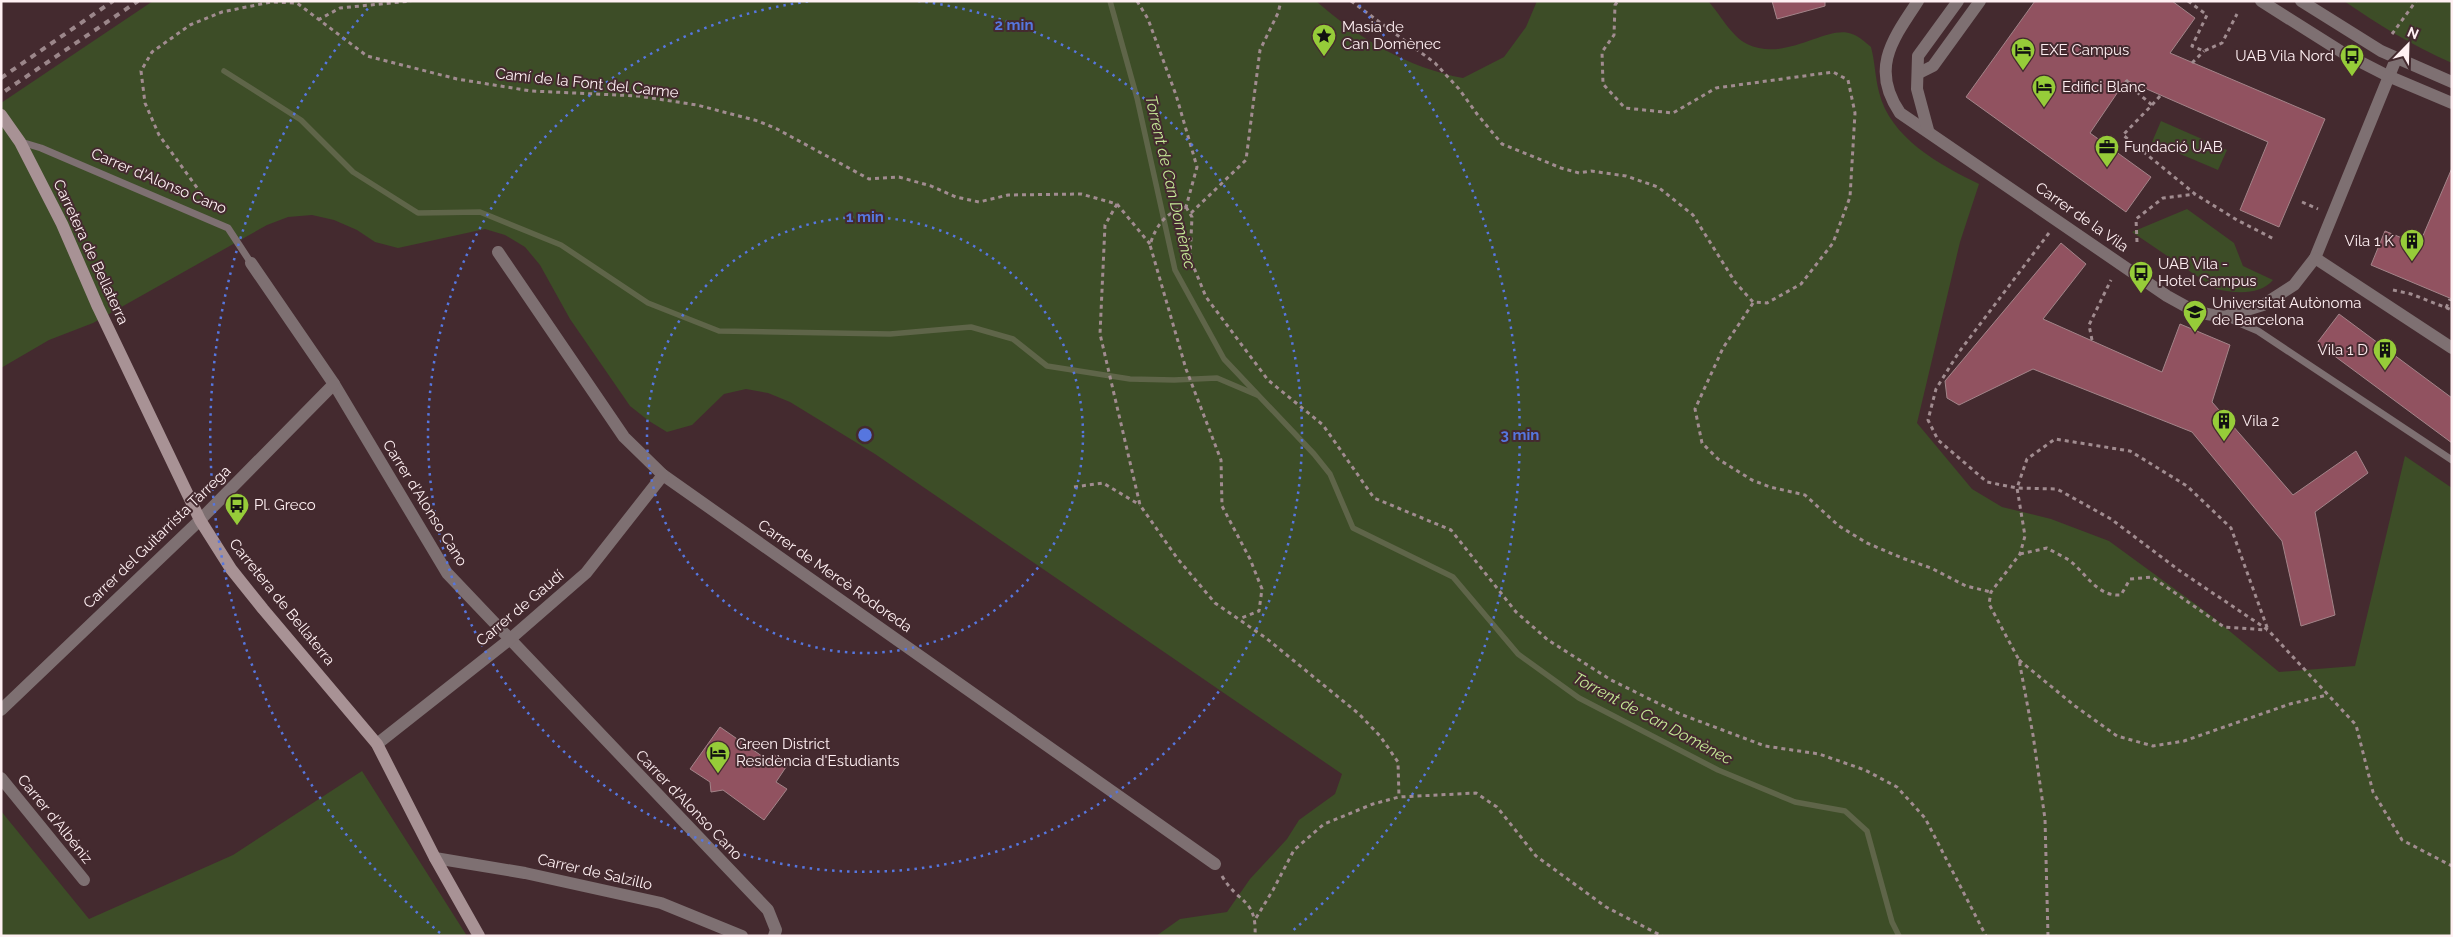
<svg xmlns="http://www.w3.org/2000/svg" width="2453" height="937" font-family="Raleway,sans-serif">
<rect width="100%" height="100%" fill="#442a2f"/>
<g fill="#3d4d27">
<path d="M153,1H1316C1358,38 1408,68 1463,78L1504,57L1526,27L1537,1H1708C1720,14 1731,36 1747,44C1786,63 1827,24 1852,34C1859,36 1865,42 1871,47C1875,62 1875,77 1879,92C1890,138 1940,165 1979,184L1960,242L1917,423L1972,489L2002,507L2051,519L2109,541L2209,614L2279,672L2355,666L2405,456L2452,488V936H1156L1180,919L1227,912L1250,879L1287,839L1299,820L1335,794L1342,774L875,454L790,402L768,393L746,389L724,394L692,425L667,432L649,421L630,406L570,319L540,265L525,247L505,235L485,229L398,248L375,242L357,230L334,220L312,215L288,217L267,225L93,323L49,340L1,368V103Z"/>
<path d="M2344,1H2452V63C2413,46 2379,25 2344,1Z"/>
<polygon points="2161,121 2227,150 2218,170 2152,142"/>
<path d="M2187,209L2234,243L2243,266L2273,280C2259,296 2235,293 2216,289L2132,232Z"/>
<polygon points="362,771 467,936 1,936 1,811 89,919 233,855"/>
</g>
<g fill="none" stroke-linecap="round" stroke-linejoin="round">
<g stroke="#5f6549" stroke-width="5.5">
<polyline points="1110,1 1137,98 1175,270 1224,359 1314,454 1330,474 1353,528 1453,577 1518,654 1579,698 1718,770 1795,802 1845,811 1867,831 1892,922 1899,936"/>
<polyline points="224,71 301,120 353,172 418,213 480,212 561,245 648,303 719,331 890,334 971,327 1013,339 1047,366 1130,379 1174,380 1217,378 1257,395"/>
</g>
</g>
<g fill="#915260" stroke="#a38489">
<polygon points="1772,1 1825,1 1825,6 1777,19"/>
<polygon points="2035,1 2172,1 2195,18 2170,53 2325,119 2279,227 2240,210 2268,142 2126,80 2090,133 2151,177 2126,212 1966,97"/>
<polygon points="2452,168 2452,299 2371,265 2385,231 2419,245"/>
<polygon points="2061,243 2086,264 2043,319 2162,372 2180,324 2230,345 2212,402 2293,495 2356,451 2368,473 2315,512 2335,615 2301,626 2282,541 2192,432 2033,369 1959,405 1947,398 1945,381"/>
<polygon points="2339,314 2452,398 2452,443 2317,343"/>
<polygon points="720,727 769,761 773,754 788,764 776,782 787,789 764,820 723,790 711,792 710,782 690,769"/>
</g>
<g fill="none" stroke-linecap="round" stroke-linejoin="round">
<g stroke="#a18c90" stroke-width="3" stroke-dasharray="4 4" stroke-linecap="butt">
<polyline points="1137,1 1148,19 1176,95 1197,167 1186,207"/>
<polyline points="1351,1 1435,63 1459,89 1477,114 1502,144 1561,168 1579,173 1591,171 1626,176 1658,187 1693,215 1735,282 1753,302 1767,303 1801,284 1833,243 1850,197 1855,113 1848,80 1833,72 1716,88 1673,113 1625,108 1603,84 1602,52 1614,35 1615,5 1618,1"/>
<polyline points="2188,1 2207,15 2192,46 2204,51 2222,43 2237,14"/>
<polyline points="318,20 340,8 411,1"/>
<polyline points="2392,34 2416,1"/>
<polyline points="2192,63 2204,51"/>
<polyline points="2126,80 2132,88 2152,105 2123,135 2195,194 2237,220 2274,239"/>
<polyline points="2152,105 2161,95"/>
<polyline points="2302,202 2318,209"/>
<polyline points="1117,204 1105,225 1100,334 1140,505 1177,558 1215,603 1266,638 1359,714 1380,736 1398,762 1399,797"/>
<polyline points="1117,204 1150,244"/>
<polyline points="211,207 159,135 145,103 141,71 152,52 190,25 222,12 271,2 297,3 367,56 457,79 531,91 638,96 697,105 758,121 777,129 869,179 899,177 931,186 956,197 979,202 1008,195 1081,194 1117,204"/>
<polyline points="1186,207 1192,217 1190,258 1206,297 1268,380 1323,425 1374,498 1451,530 1516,612 1548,640 1611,680 1680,714 1765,746 1819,754 1865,770 1897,787 1925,818 1986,936"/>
<path d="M1186,207C1166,212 1156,225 1150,245L1186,369L1221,460L1222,506L1250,559L1262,589L1259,611L1239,619"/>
<polyline points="1191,213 1246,160 1260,50 1278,13 1281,1"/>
<polyline points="2049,233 1959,352 1936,389 1928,420 1938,440 1987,482 2017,488 2057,489 2111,519 2180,571 2268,630 2356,725 2373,792 2402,840 2452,866"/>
<polyline points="2137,242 2136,219 2163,198 2195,194"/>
<polyline points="2393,290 2411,294 2452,310"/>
<polyline points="1753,303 1723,348 1695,409 1702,443 1718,459 1752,480 1770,487 1805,495 1839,526 1867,543 1902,558 1931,568 1966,586 1991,592"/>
<polyline points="2446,308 2450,299"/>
<polyline points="2092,340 2089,325 2111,280"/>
<polyline points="1074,487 1103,483 1140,505"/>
<path d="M2020,554L2047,548C2054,552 2062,556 2069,560C2086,573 2097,597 2121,595L2130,579L2152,577L2224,627L2267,630"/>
<polyline points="2019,660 2075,706 2117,736 2153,746 2184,741 2290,704 2327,695"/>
<path d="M1222,876C1238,904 1257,898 1255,936"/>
<polyline points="1256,918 1273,890 1294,850 1324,824 1373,804 1399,797 1476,793 1497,807 1536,856 1606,907 1662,936"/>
<polyline points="2048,936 2045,819 2033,735 2019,660 1989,604 1991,592 2020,554 2025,536 2017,488 2027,459 2055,439 2130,451 2187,486 2231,528 2268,630"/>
</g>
<g stroke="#7e7072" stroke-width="7">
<polyline points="21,142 41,148 228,228 251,263"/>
<polyline points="2225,317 2258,331 2452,460"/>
</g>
<g stroke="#7e7072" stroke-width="12">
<path d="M1918,1C1892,40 1870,69 1900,113L2167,296L2196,312L2224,317L2263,305L2294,285L2315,258L2396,59"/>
<polyline points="2261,1 2345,54 2388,76 2452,103"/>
<polyline points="2301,1 2381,51 2452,82"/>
<polyline points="1919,73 1933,66 1980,1"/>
<polyline points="1928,130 1917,89 1918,56 1958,1"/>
<polyline points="498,252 624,437 663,475 1215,864"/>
<polyline points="2315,258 2452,348"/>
<polyline points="251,263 334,384 447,573 768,910 776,930 774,936"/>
<polyline points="1,710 200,520 334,384"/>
<polyline points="377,744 509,640 586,573 663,475"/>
<polyline points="1,778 84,880"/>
<polyline points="435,858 525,873 661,903 742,936"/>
</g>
<polyline stroke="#a89295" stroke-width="12" points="1,115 20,142 62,224 98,307 200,520 231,569 263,609 377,744 435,858 479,936"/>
<g stroke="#9b868a" stroke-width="4" stroke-dasharray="6 6" stroke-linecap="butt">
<polyline points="1,78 113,1"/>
<polyline points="5,91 138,1"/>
</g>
</g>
<g fill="none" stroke="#5676df" stroke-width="2.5" stroke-dasharray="2.5 5">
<circle cx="865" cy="435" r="218"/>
<path d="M918 1A437 437 0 1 1 812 1"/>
<path d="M440 933A655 655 0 0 1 371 5M1359 5A655 655 0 0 1 1290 933"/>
</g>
<defs>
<symbol id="sight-pin" viewBox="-11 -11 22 30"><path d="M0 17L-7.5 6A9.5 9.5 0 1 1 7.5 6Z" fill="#96cc39" stroke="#442a2f"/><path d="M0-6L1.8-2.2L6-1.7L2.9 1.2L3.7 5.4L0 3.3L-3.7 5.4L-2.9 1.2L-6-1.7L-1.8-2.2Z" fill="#111"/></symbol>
<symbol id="hotel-pin" viewBox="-11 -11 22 30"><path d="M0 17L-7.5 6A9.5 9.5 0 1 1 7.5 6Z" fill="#96cc39" stroke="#442a2f"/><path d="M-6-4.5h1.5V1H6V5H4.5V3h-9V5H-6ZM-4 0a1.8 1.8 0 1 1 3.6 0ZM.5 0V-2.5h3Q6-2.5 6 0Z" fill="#111"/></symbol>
<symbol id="bus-pin" viewBox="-11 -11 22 30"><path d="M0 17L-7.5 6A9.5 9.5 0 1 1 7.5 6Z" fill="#96cc39" stroke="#442a2f"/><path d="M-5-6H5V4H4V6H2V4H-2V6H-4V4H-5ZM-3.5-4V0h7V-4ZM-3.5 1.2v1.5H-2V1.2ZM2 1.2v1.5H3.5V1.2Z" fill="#111"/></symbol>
<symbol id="office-pin" viewBox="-11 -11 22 30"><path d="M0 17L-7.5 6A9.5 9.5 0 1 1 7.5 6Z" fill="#96cc39" stroke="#442a2f"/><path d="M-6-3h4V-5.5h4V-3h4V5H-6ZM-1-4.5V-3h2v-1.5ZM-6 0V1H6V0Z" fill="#111"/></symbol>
<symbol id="building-pin" viewBox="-11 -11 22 30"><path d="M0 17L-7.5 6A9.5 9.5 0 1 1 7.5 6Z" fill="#96cc39" stroke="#442a2f"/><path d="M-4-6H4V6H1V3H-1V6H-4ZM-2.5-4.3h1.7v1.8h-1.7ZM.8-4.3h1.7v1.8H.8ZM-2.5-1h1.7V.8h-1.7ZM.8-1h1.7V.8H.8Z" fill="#111"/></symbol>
<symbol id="university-pin" viewBox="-11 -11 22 30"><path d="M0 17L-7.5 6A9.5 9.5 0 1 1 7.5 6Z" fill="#96cc39" stroke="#442a2f"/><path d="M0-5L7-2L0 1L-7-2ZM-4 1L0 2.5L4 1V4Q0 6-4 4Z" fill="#111"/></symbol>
</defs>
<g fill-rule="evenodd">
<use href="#sight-pin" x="1310" y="22" width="28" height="38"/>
<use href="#hotel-pin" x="2009" y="36" width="28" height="38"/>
<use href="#bus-pin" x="2338" y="42" width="28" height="38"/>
<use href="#hotel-pin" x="2030" y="73" width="28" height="38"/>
<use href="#office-pin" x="2093" y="133" width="28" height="38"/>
<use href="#building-pin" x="2398" y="227" width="28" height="38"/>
<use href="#bus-pin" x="2127" y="259" width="28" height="38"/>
<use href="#university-pin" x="2181" y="298" width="28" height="38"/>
<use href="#building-pin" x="2371" y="336" width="28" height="38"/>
<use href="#building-pin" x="2210" y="407" width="28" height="38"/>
<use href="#bus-pin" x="223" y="491" width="28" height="38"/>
<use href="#hotel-pin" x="704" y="739" width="28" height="38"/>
</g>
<g text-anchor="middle" stroke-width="4" stroke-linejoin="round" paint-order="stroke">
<g font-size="15" fill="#fff0f3" stroke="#442a2f" text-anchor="start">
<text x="1342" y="32">Masia de<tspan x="1342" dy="17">Can Domènec</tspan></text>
<text x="2040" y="55">EXE Campus</text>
<text x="2334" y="61" text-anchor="end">UAB Vila Nord</text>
<text x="2062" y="92">Edifici Blanc</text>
<text x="2124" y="152">Fundació UAB</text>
<text x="2394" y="246" text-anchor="end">Vila 1 K</text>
<text x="2158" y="269">UAB Vila -<tspan x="2158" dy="17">Hotel Campus</tspan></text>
<text x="2212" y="308">Universitat Autònoma<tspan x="2212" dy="17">de Barcelona</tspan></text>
<text x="2368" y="355" text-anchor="end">Vila 1 D</text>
<text x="2242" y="426">Vila 2</text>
<text x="254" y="510">Pl. Greco</text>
<text x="736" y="749">Green District<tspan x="736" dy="17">Residència d'Estudiants</tspan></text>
</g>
<g font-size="15" fill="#fff0f3" stroke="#442a2f">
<text transform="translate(587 83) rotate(6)" y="5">Camí de la Font del Carme</text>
<text transform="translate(159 181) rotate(23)" y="5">Carrer d'Alonso Cano</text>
<text transform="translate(2082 217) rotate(35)" y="5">Carrer de la Vila</text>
<text transform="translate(91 252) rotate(65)" y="5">Carretera de Bellaterra</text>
<text transform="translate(425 503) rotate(58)" y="5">Carrer d'Alonso Cano</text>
<text transform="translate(157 537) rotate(-44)" y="5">Carrer del Guitarrista Tàrrega</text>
<text transform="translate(835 576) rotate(35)" y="5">Carrer de Mercè Rodoreda</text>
<text transform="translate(282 602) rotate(51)" y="5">Carretera de Bellaterra</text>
<text transform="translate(520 608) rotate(-40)" y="5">Carrer de Gaudí</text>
<text transform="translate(689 805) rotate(46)" y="5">Carrer d'Alonso Cano</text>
<text transform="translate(55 819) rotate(51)" y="5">Carrer d'Albéniz</text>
<text transform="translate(595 872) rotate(13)" y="5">Carrer de Salzillo</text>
</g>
<g font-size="16" font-style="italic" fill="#c5e996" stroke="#442a2f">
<text transform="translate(1171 182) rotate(77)" y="6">Torrent de Can Domènec</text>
<text transform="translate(1653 718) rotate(28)" y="6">Torrent de Can Domènec</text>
</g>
</g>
<circle cx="865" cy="435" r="8" fill="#5676df" stroke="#442a2f" stroke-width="2.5"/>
<g font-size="15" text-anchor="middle" font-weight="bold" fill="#5676df" stroke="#442a2f" stroke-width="4" stroke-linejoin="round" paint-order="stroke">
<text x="1014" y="30">2 min</text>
<text x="865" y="222">1 min</text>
<text x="1520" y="440">3 min</text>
</g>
<rect width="2453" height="937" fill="none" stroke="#fff0f3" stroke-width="5"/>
<g transform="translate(2408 45) rotate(23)" stroke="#442a2f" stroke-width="4" paint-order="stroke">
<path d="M0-4L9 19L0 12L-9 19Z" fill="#fff0f3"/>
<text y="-8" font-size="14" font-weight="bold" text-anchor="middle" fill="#fff0f3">N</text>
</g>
</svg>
